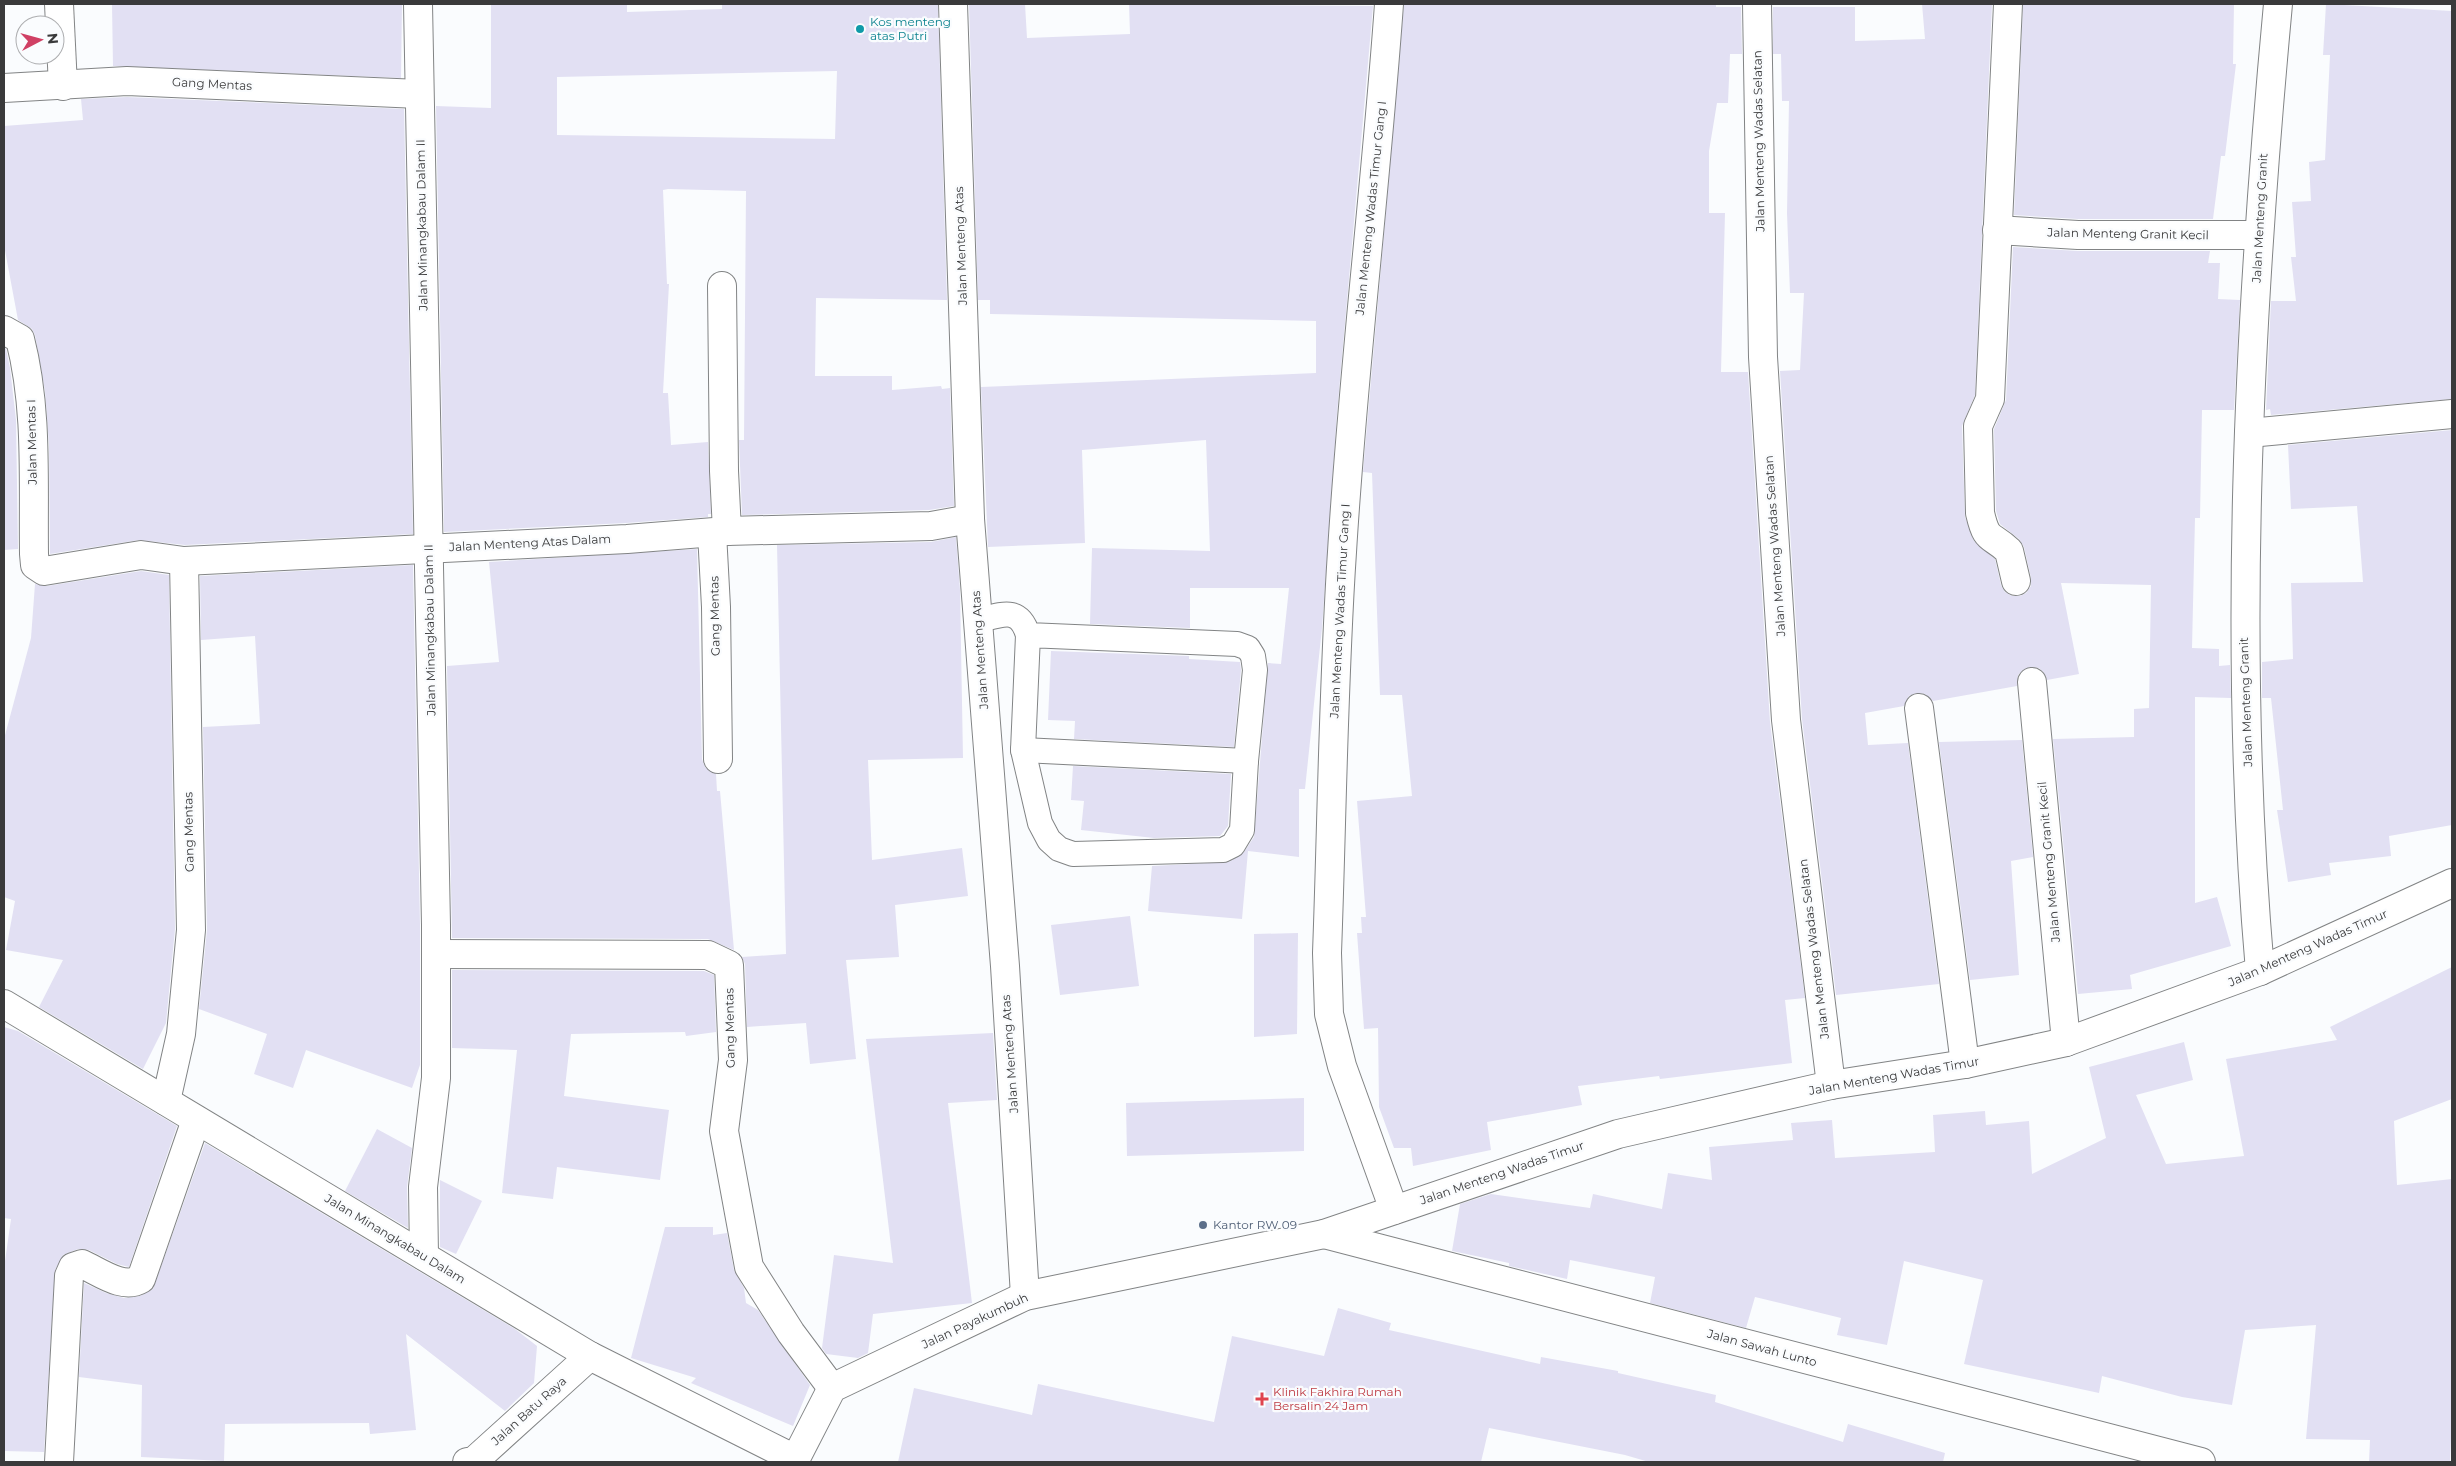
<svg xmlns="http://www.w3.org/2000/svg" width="2456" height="1466" font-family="Montserrat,sans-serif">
<rect width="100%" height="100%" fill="#fafcfe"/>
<g fill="#e2e0f3" fill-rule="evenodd">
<polygon points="112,4 402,4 401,78 113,66"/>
<path d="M491,4H627V12L722,9V4H938L947,300L816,298L815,376H892V390L941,386L942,389L950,388L954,506L929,510L742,515L739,440H744L746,191L668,189L663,190L667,284H669L663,393H668L671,445L708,442L711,514H708V517L626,523L444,532L436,106L491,108ZM837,71L835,139L557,135V77Z"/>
<polygon points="969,4 1025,4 1027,38 1130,34 1129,4 1373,6 1337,414 1322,628 1305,789 1299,789 1299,857 1248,851 1242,919 1148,911 1152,866 1229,862 1244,852 1254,837 1268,663 1281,664 1289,588 1190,588 1190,628 1090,624 1092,548 1210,551 1206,440 1082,450 1085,543 988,547 981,387 1316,373 1316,321 990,314 990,300 978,300"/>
<polygon points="1404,4 1716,4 1716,7 1741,7 1742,54 1730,54 1728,103 1717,103 1709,151 1709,213 1725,213 1721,372 1748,372 1770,722 1805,998 1785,1000 1792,1063 1660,1079 1659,1076 1578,1086 1582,1105 1487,1122 1491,1150 1413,1166 1411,1148 1394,1148 1379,1107 1378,1028 1364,1029 1357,933 1362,933 1361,917 1366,917 1357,801 1412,796 1402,695 1380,695 1372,473 1363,472"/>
<polygon points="1922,4 1992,4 1975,395 1962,426 1965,517 1974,541 1995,559 2001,585 2005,592 2012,596 2020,596 2026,593 2031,586 2031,578 2024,547 2019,539 2000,524 1996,511 1994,429 2006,400 2013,247 2078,251 2210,251 2208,263 2220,263 2218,299 2240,300 2234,410 2202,410 2200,518 2195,518 2192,648 2219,649 2219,666 2230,665 2231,698 2195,697 2195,903 2217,897 2231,946 2130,975 2132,989 2078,994 2053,739 2134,737 2134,709 2149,708 2151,585 2061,583 2079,674 2047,680 2044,673 2039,668 2030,667 2023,670 2018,675 2017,686 1933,701 1925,694 1917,693 1909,696 1904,706 1865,713 1868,745 1908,743 1939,984 1836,995 1802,719 1780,371 1800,370 1804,293 1790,293 1787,213 1789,101 1782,101 1781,54 1773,54 1773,7 1855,7 1855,41 1925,39"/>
<polygon points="2023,4 2234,4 2233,64 2236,64 2225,156 2221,156 2213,219 2078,219 2014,215"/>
<polygon points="2326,4 2452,11 2452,399 2271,415 2270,409 2266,410 2271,301 2296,301 2291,257 2296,257 2292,202 2311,201 2309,162 2325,160 2330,55 2323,55"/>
<polygon points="127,97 404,109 413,534 185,545 139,540 50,554 49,445 45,391 35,335 32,329 18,320 4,245 4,126 83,120 81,99"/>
<polygon points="4,348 6,349 10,368 16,420 18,549 4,550"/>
<polygon points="2452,430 2452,825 2389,836 2391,856 2329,863 2331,875 2288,882 2277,810 2283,810 2271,698 2262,698 2262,662 2293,659 2291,583 2363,582 2357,506 2291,509 2288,445"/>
<polygon points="956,537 960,590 963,758 868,760 872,860 962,848 968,896 895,905 899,957 846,960 856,1059 810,1064 806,1023 747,1027 745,964 742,957 786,954 777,545 931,542"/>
<polygon points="697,549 702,759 705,767 716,774 717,791 720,791 734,950 708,939 452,938 447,666 499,662 489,562"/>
<polygon points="413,565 420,925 420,1065 412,1088 306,1050 293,1088 254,1074 267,1034 199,1009 207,930 203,727 260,724 255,636 201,640 200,576"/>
<polygon points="141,571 169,575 175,929 166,1023 143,1069 39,1007 63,960 6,950 15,901 4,897 4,739 31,638 35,584 47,586"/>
<polygon points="1051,651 1189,656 1189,659 1240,662 1241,670 1234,747 1074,739 1075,721 1048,720"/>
<polygon points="2022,740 2033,857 2011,861 2019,975 1970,980 1939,742"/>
<polygon points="1073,766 1231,774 1228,826 1220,836 1154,838 1081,830 1084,801 1071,800"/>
<polygon points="1130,916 1139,986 1060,995 1051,925"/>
<polygon points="1298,933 1297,1034 1254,1037 1254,934"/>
<polygon points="2452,967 2452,1099 2394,1121 2397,1185 2452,1179 2452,1414 2450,1462 2369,1462 2370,1440 2306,1439 2316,1325 2245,1330 2232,1405 2182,1397 2102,1376 2099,1393 1964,1364 1983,1280 1904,1261 1887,1345 1837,1335 1841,1318 1755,1297 1746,1328 1650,1303 1655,1277 1570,1260 1567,1279 1509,1266 1509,1263 1452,1251 1460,1204 1491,1194 1590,1208 1593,1194 1662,1209 1668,1173 1712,1180 1709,1147 1793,1140 1791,1123 1832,1120 1835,1158 1935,1152 1933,1115 1985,1111 1986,1125 2029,1121 2032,1174 2106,1138 2089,1067 2184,1042 2193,1080 2136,1095 2166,1164 2244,1156 2226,1059 2337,1040 2330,1027"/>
<polygon points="452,970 704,971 714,975 716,1032 686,1036 685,1032 571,1034 564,1096 669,1110 660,1180 557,1167 553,1199 502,1193 517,1050 452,1048"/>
<polygon points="4,1027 18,1031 177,1126 129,1267 117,1264 89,1250 78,1249 63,1255 55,1270 44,1452 4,1451 4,1268 11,1219 4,1218"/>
<polygon points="993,1033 997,1100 948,1103 972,1303 873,1314 868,1353 858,1358 826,1354 822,1348 834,1255 893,1263 866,1039"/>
<polygon points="1304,1098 1304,1151 1127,1156 1126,1103"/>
<polygon points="377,1129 412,1148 407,1187 408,1228 345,1191"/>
<polygon points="205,1143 515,1329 537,1346 534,1383 505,1411 406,1334 416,1430 370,1434 369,1423 225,1424 224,1461 141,1457 142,1385 79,1377 84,1283 106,1293 124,1298 140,1296 153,1289"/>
<polygon points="440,1180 482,1201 456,1254 440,1247"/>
<polygon points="665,1227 713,1227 713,1235 727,1233 734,1270 744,1288 746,1303 758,1310 810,1385 793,1426 691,1383 696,1378 631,1358"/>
<polygon points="1338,1308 1391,1323 1389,1330 1540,1364 1541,1357 1618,1371 1618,1373 1716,1395 1715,1402 1843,1442 1848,1424 1945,1453 1943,1462 1649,1462 1625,1455 1489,1428 1481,1462 898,1462 914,1388 1032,1415 1038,1384 1214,1422 1232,1336 1324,1356"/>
</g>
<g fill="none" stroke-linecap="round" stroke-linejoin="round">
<defs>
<g id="lane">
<path d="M977,621C1001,615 1019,605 1028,635L1023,750L1040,823L1049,840L1059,849L1073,854L1223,850L1233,845L1242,830L1246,761L1255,670L1253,656L1248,648L1237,644L1028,635"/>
<polyline points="1023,750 1246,761"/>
</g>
<g id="street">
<polyline points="59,4 63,86"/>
<polyline points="418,4 436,925 436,1078 423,1187 424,1256"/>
<path d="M1389,4C1376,187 1353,369 1342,552C1333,685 1332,820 1327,953L1329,1014L1342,1066L1394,1210"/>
<polyline points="1757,4 1763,357 1786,720 1831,1085"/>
<path d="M2008,4L1990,399L1978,426L1980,513C1987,543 1990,533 2009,551L2016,581"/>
<polyline points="4,88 127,81 419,94"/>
<polyline points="1997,230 2078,235 2259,235"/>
<polyline points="722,286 724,471 727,531"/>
<path d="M4,330L20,339C38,409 33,482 34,554L35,565L44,571L141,555L184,561L627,539L727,531L931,526L970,519"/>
<polyline points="2249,433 2452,414"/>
<polyline points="712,533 716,607 718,759"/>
<polyline points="2032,682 2066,1042"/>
<polyline points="1919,708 1965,1064"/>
<polyline points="436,954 708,955 729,965 733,1060 724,1131 749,1267 791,1333 832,1388"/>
<path d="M2260,971C2232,650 2248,325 2278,4"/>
<polyline points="4,1004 590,1356 795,1459"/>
<polyline points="166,1101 181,1034 191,930 184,561"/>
<polyline points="1324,1234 2201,1462"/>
<path d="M59,1462L69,1276L73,1267L82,1264C100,1272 123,1290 141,1279L196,1120"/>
<polyline points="467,1462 474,1461 590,1356"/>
</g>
<g id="secondary">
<polyline points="953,4 970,519 1005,966 1025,1296"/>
<polyline points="794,1462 832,1388 1025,1296 1324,1234 1618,1134 1831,1085 1965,1064 2066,1042 2260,971 2452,883"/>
</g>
</defs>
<use href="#lane" stroke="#828485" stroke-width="26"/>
<use href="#street" stroke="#828485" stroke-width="30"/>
<use href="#secondary" stroke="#828485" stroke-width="30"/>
<use href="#lane" stroke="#fff" stroke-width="24"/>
<use href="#street" stroke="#fff" stroke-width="28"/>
<use href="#secondary" stroke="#fff" stroke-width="28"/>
</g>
<circle fill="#0f9aa8" stroke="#fafcfe" stroke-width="2" cx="860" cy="29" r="5"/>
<circle fill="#5c6f8a" stroke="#fafcfe" stroke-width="2" cx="1203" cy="1225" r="5"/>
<path fill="#e0444e" stroke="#fafcfe" stroke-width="2" d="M1259.5 1391.5h5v5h5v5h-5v5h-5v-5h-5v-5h5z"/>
<g text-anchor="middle" stroke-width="4.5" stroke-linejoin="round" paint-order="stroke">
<g font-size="12" fill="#0d838f" stroke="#fafcfe" text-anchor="start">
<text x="870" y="26">Kos menteng<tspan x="870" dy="14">atas Putri</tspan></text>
</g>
<g font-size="12" fill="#3a3a3b" stroke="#fafcfe">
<text transform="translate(212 84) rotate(3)" y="4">Gang Mentas</text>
<text transform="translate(1759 141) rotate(-91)" y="4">Jalan Menteng Wadas Selatan</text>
<text transform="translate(1371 208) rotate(-84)" y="4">Jalan Menteng Wadas Timur Gang I</text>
<text transform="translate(2260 218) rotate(-87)" y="4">Jalan Menteng Granit</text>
<text transform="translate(422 225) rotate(-91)" y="4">Jalan Minangkabau Dalam II</text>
<text transform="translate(2128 234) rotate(1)" y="4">Jalan Menteng Granit Kecil</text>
<text transform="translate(961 246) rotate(-92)" y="4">Jalan Menteng Atas</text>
<text transform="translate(32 442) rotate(-91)" y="4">Jalan Mentas I</text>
<text transform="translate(530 543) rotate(-3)" y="4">Jalan Menteng Atas Dalam</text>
<text transform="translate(1775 546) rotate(-94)" y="4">Jalan Menteng Wadas Selatan</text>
<text transform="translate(1340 611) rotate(-87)" y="4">Jalan Menteng Wadas Timur Gang I</text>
<text transform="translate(715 616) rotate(-91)" y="4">Gang Mentas</text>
<text transform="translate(430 630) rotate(-91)" y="4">Jalan Minangkabau Dalam II</text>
<text transform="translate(980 650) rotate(-94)" y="4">Jalan Menteng Atas</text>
<text transform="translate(2246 702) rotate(-92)" y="4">Jalan Menteng Granit</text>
<text transform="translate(189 832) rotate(-91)" y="4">Gang Mentas</text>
<text transform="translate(2049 862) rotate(-95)" y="4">Jalan Menteng Granit Kecil</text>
<text transform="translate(2308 948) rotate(-24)" y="4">Jalan Menteng Wadas Timur</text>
<text transform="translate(1814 949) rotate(-97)" y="4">Jalan Menteng Wadas Selatan</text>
<text transform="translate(730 1028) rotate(-91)" y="4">Gang Mentas</text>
<text transform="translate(1010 1054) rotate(-94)" y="4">Jalan Menteng Atas</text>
<text transform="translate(1894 1076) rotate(-10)" y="4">Jalan Menteng Wadas Timur</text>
<text transform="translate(1502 1173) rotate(-19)" y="4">Jalan Menteng Wadas Timur</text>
<text transform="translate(395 1239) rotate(31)" y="4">Jalan Minangkabau Dalam</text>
<text transform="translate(975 1321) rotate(-25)" y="4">Jalan Payakumbuh</text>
<text transform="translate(1762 1348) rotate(15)" y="4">Jalan Sawah Lunto</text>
<text transform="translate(529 1411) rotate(-42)" y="4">Jalan Batu Raya</text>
</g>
<g font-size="12" fill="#4e5e75" stroke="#fafcfe" text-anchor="start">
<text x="1213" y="1229">Kantor RW 09</text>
</g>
<g font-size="12" fill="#be3a42" stroke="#fafcfe" text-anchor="start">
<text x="1273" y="1396">Klinik Fakhira Rumah<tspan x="1273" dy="14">Bersalin 24 Jam</tspan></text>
</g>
</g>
<rect width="2456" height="1466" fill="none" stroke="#3a3a3b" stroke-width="10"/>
<g transform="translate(40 40) rotate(84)"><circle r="24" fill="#fafcfe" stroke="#adaeb0"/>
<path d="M0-4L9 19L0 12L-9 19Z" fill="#d04064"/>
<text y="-8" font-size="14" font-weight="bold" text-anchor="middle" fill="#3a3a3b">N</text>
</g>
</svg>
